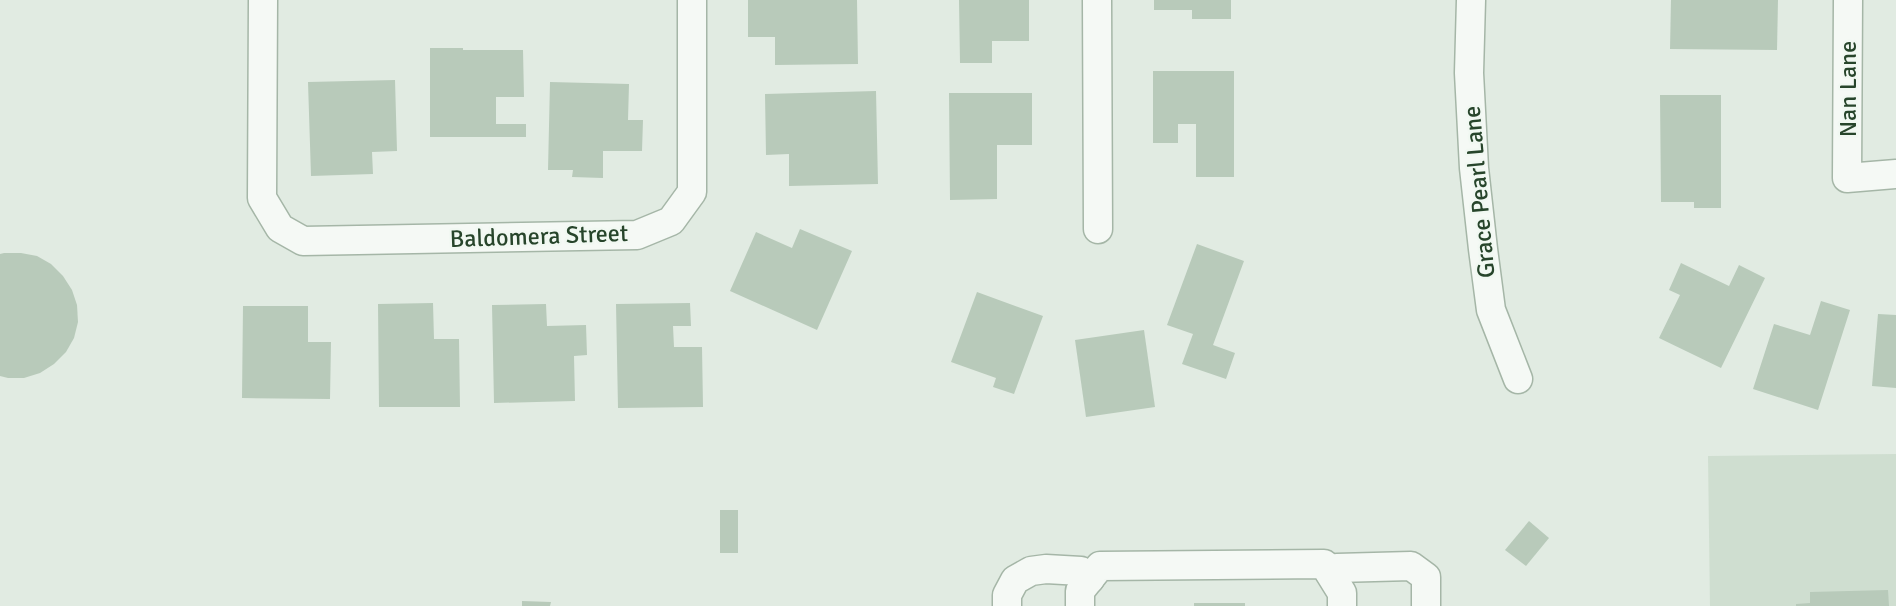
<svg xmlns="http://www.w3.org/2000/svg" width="1896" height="606" font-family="Signika,sans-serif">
<rect width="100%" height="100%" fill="#e1ebe2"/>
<polygon fill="#cfded0" points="1896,454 1896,606 1710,606 1708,456"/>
<g fill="#b8caba">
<polygon points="748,0 857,0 858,64 775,65 775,37 748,37"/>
<polygon points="959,0 1029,0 1029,41 992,41 992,63 960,63"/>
<polygon points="1154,0 1231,0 1231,19 1192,19 1192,10 1154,10"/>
<polygon points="1671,0 1778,0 1777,50 1670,49"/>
<polygon points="430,48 463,48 463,50 523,50 524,97 496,97 496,124 526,124 526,137 430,137"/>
<polygon points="1153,71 1234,71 1234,177 1196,177 1196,124 1178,124 1178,143 1153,143"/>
<polygon points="395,80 397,151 372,152 373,174 311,176 308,82"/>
<polygon points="550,82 629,84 628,120 643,120 642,151 603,151 603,178 572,177 573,170 548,170"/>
<polygon points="876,91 878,184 789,186 789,154 766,155 765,94"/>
<polygon points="949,93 1032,93 1032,145 997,145 997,199 950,200"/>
<polygon points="1660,95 1721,95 1721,208 1694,208 1694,202 1661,202"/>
<polygon points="800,229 852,251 817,330 730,291 756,232 792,248"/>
<polygon points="1197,244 1244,261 1213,345 1235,353 1226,379 1182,364 1193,334 1167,325"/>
<polygon points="4,253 21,253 37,256 51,264 63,276 72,290 77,305 78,322 74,338 66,352 54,364 40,373 24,378 8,378 0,376 0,254"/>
<polygon points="1681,263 1729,286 1739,265 1765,278 1721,368 1659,338 1680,295 1669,290"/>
<polygon points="977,292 1043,316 1014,394 993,387 996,378 951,362"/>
<polygon points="1821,301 1850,310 1818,410 1753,389 1774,324 1810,335"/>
<polygon points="433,303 434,339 459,339 460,407 379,407 378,304"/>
<polygon points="690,303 691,326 673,326 674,347 702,347 703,407 618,408 616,304"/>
<polygon points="546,304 547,326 586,325 587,355 574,356 575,401 494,403 492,305"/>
<polygon points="243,306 308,306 308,342 331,342 330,399 242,398"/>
<polygon points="1878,314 1896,315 1896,388 1872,386"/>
<polygon points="1144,330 1155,407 1086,417 1075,340"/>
<rect x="720" y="510" width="18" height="43"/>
<polygon points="1529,521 1549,538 1526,566 1505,550"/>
<polygon points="1888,590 1889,606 1796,606 1796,604 1810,603 1810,592"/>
<polygon points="522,601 551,602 550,606 522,606"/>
<rect x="1194" y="603" width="51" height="3"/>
</g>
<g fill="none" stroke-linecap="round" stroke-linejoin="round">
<defs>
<g id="minor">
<polyline points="263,0 262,198 280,228 303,241 637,235 671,221 692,192 692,0"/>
<polyline points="1097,0 1098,229"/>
<polyline points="1471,0 1469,73 1474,168 1483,249 1491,310 1518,379"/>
<polyline points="1848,0 1847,178 1896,174"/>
<polyline points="1329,571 1337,568 1411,566 1426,577 1426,606"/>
<polyline points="1007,606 1007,595 1015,580 1031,571 1046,569 1081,571 1090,579"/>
<polyline points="1080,606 1080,591 1100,566 1324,564 1342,593 1342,606"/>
</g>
</defs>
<use href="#minor" stroke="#a5b6a7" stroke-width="31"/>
<use href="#minor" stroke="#f5f9f5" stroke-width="28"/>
</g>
<g text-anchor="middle" stroke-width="5" stroke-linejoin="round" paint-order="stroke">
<g font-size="24" fill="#27452b" stroke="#f1f8f2">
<text transform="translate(1848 89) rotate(-90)" y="8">Nan Lane</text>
<text transform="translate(1479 192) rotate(-95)" y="8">Grace Pearl Lane</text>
<text transform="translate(539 236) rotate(-2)" y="8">Baldomera Street</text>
</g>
</g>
</svg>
